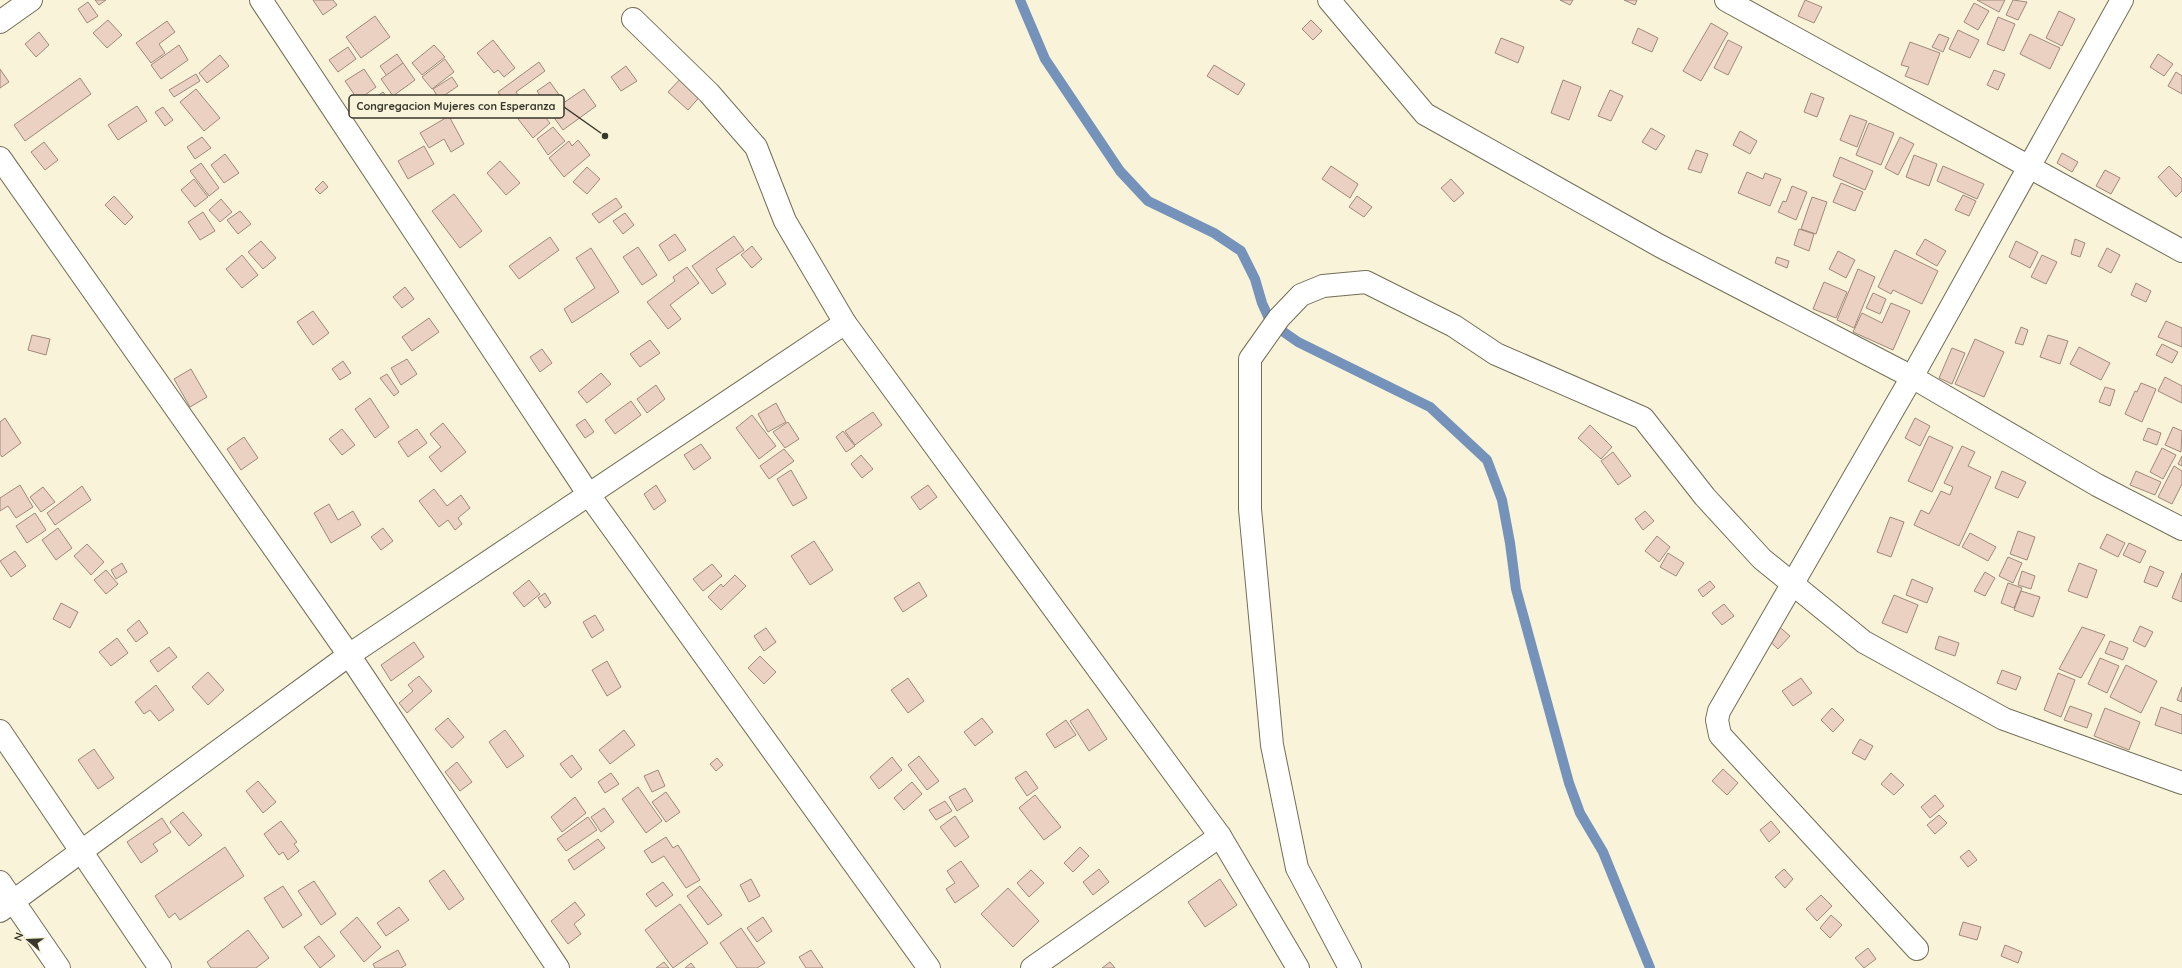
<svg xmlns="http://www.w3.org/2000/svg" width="2182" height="968" font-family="Quicksand,sans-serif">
<rect width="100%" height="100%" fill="#f8f3d9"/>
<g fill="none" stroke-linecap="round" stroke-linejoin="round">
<polyline stroke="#7492ba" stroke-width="10" points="1020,0 1045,59 1120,171 1148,201 1214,233 1241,251 1255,279 1262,303 1271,323 1298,342 1430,407 1487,460 1502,500 1510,543 1516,589 1569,783 1580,813 1603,852 1650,968"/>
</g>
<g fill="#ebd1c2" stroke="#a1897b">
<polygon points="95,0 106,0 99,5"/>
<polygon points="313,0 333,0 337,5 323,15"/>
<polygon points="1560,0 1573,0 1570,5"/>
<polygon points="1624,0 1637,0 1635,5"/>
<polygon points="1805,0 1822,7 1814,23 1798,16"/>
<polygon points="1977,0 2005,0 1999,12"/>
<polygon points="2013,0 2027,2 2018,20 2006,15"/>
<polygon points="88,2 98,16 87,23 78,9"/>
<polygon points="1974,3 1989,11 1978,30 1964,22"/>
<polygon points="2059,11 2075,19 2062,46 2046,38"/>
<polygon points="375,16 390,37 361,58 346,37"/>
<polygon points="1998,17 2015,24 2004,51 1987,44"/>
<polygon points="108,20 122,35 107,48 93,33"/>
<polygon points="1311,20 1322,31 1313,40 1302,29"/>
<polygon points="167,21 175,32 159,44 165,53 151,63 136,43"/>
<polygon points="1711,23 1728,33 1701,81 1683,71"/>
<polygon points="1638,28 1658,38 1652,52 1632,43"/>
<polygon points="1958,30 1979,40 1970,58 1949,49"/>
<polygon points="39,32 49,45 36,57 25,44"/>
<polygon points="1939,34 1949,38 1943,52 1932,47"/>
<polygon points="2030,34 2060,48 2050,69 2020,54"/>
<polygon points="1501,38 1524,47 1518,63 1495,53"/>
<polygon points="493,40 515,68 504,77 498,70 494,73 477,53"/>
<polygon points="1728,40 1742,47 1728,75 1714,68"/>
<polygon points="1910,42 1940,53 1928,85 1905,76 1909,67 1901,65"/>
<polygon points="179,45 188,60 161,79 151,65"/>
<polygon points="434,45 445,57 422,75 412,63"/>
<polygon points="348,47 356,59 338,72 329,60"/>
<polygon points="397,54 403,63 387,76 380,66"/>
<polygon points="2158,54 2173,64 2164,76 2150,67"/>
<polygon points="220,55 229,66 207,83 199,73"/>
<polygon points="445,59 454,72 432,89 422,77"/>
<polygon points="539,62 545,71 516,92 527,107 514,116 498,92"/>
<polygon points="403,63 415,80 393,96 381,79"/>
<polygon points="1214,65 1245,84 1238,95 1207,76"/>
<polygon points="626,66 637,81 621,91 611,77"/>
<polygon points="0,69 9,82 0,88"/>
<polygon points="364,69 376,87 358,100 345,81"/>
<polygon points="1994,70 2005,74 1998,90 1987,85"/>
<polygon points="2176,72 2182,76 2182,94 2168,86"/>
<polygon points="196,74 200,81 174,97 169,90"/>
<polygon points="684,75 703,93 688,110 668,92"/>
<polygon points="452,77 458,86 439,99 433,89"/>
<polygon points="80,78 91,94 25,141 14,125"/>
<polygon points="1563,80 1581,87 1569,120 1551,113"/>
<polygon points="550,82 562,99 549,108 537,91"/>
<polygon points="196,89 220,118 204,131 180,102"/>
<polygon points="584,89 596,106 563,130 550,112"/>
<polygon points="1610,90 1623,96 1611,121 1598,116"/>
<polygon points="383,92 390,101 369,116 363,107"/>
<polygon points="1811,93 1824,98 1817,117 1804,112"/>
<polygon points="535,105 550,123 533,138 518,119"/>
<polygon points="137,106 147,121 118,140 108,125"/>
<polygon points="163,107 173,120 165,126 155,112"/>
<polygon points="1850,115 1867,121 1857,147 1840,140"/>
<polygon points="449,116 464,144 451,152 444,139 429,148 420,133"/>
<polygon points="1869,123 1894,133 1881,165 1856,155"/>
<polygon points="553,127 565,141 548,155 537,139"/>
<polygon points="1651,128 1665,136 1656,150 1642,142"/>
<polygon points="1740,131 1757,141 1750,154 1733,145"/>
<polygon points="202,137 211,148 195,159 187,147"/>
<polygon points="1900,137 1914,144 1898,175 1885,168"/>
<polygon points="578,140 590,155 564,177 549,158 569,141 572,146"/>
<polygon points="44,142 58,160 45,170 31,152"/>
<polygon points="424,146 434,164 408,179 398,161"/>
<polygon points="1696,150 1708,154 1701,173 1688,169"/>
<polygon points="2062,153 2078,162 2072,172 2057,163"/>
<polygon points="225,154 239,173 224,183 211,165"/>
<polygon points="1914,155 1937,164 1929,186 1906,177"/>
<polygon points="1840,157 1873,171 1865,190 1833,176"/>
<polygon points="500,161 520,183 506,195 487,173"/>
<polygon points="201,163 219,188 209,196 190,171"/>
<polygon points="1331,166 1358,184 1350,198 1322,179"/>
<polygon points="1943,166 1984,184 1977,199 1937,181"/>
<polygon points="2169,166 2182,179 2182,191 2176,197 2158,177"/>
<polygon points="587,167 600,179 587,194 573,182"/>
<polygon points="2105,170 2120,178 2111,194 2096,186"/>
<polygon points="1747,172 1763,179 1765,173 1781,179 1770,206 1738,193"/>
<polygon points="194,179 208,197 195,207 181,190"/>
<polygon points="1451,179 1464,193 1454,202 1441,188"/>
<polygon points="323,181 328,187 320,194 315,189"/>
<polygon points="1841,183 1863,192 1855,211 1833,202"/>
<polygon points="1792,186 1807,192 1796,220 1778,212 1783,201 1786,202"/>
<polygon points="454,194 482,231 460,248 432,211"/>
<polygon points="1963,195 1976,201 1969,216 1955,210"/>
<polygon points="114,196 133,217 125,225 105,205"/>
<polygon points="1357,196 1372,207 1364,217 1349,207"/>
<polygon points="1812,197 1827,202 1816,234 1801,229"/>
<polygon points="616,198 622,207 599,223 592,214"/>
<polygon points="221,199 232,212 220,222 209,210"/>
<polygon points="240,211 251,224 238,234 227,220"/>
<polygon points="203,212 215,231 200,240 188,222"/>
<polygon points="625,213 634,225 623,234 613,221"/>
<polygon points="1799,229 1814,234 1809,251 1794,245"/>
<polygon points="675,234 686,250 669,261 659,245"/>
<polygon points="734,236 744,250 716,269 726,284 712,294 692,266"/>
<polygon points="550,237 559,250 519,279 509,266"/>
<polygon points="1925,239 1946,251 1937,266 1916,254"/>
<polygon points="2075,239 2085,243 2080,257 2071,254"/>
<polygon points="261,241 276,258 263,269 248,252"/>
<polygon points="2016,241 2038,252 2030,268 2009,257"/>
<polygon points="752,246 762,259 752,268 741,255"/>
<polygon points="638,247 657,275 642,285 623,257"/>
<polygon points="591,248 619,292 572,323 564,309 595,288 576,258"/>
<polygon points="2107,248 2120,255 2111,273 2098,266"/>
<polygon points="1895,250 1938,271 1922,304 1893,290 1891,294 1878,287"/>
<polygon points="1838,251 1855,260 1846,278 1829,269"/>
<polygon points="242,255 258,275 242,288 226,269"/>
<polygon points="2042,255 2057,262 2046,284 2031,277"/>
<polygon points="1777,257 1789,261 1787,268 1775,263"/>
<polygon points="687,267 699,283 670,305 681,319 668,329 647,302 675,281 673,277"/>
<polygon points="1858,269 1875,277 1854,328 1837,320"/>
<polygon points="1824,282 1847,292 1836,318 1813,309"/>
<polygon points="2136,283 2151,291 2146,302 2131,295"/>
<polygon points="405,287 414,299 402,308 393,297"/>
<polygon points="1873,293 1886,299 1880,314 1866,308"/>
<polygon points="1891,303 1910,311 1893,350 1853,332 1862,313 1882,323"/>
<polygon points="313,311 329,333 313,345 297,322"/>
<polygon points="429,318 439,332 412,351 402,337"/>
<polygon points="2166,321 2182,328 2182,347 2158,337"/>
<polygon points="2021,327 2028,330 2023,345 2015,343"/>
<polygon points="32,335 50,339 46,355 28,350"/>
<polygon points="2048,335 2068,341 2060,364 2040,357"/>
<polygon points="1975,339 2004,352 1984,397 1955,384"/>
<polygon points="650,340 660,353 640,367 630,354"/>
<polygon points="2162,344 2178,352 2172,363 2156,355"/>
<polygon points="2079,347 2110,363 2101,380 2070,364"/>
<polygon points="1952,348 1965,353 1952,384 1939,378"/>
<polygon points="542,349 552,363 540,372 530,357"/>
<polygon points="407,359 417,374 401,385 391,368"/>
<polygon points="343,361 351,373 340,380 332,369"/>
<polygon points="191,369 207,397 190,407 174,379"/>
<polygon points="601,373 611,384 587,403 578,392"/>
<polygon points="387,374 399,392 394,396 380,378"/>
<polygon points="2165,377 2182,386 2182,403 2158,391"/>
<polygon points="2141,383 2156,389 2142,422 2125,414 2135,391 2137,392"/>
<polygon points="656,385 665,399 647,413 637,399"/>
<polygon points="2105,387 2115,390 2110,406 2099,402"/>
<polygon points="370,398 389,427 375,438 355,409"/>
<polygon points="631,401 641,415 615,434 605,420"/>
<polygon points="776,403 786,422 768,432 758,414"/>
<polygon points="873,412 882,425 855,445 845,431"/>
<polygon points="752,415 776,446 759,459 736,428"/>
<polygon points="5,418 21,443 2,457 0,454 0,422"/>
<polygon points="1915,418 1930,426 1920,446 1905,438"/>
<polygon points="585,419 594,432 585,438 576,425"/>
<polygon points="788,422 799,439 785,448 773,432"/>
<polygon points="443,423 466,452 441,472 429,457 441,447 430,434"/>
<polygon points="1590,425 1612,447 1601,459 1578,438"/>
<polygon points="2173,427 2182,431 2181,452 2165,445"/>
<polygon points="2148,428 2161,433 2157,445 2143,440"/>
<polygon points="342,429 355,445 342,455 329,439"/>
<polygon points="417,429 427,443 408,457 398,442"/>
<polygon points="843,431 855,446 846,452 836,437"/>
<polygon points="1929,436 1953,447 1932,492 1908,481"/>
<polygon points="244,437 258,458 241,470 227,449"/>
<polygon points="701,444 711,458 694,470 684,455"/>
<polygon points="1962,446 1975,452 1968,466 1991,477 1959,546 1914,525 1921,510 1929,514 1941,491 1950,495 1953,487 1944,483"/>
<polygon points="2162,448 2176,455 2163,479 2150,472"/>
<polygon points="784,449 794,461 769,479 760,466"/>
<polygon points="1613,452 1631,476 1618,485 1601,461"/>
<polygon points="861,455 873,469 862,478 851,464"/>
<polygon points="2182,456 2182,466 2178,464"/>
<polygon points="2174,466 2182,471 2182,484 2172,504 2158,497"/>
<polygon points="791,470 807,498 793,506 777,479"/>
<polygon points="2002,471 2026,482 2018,498 1995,488"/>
<polygon points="2136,471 2161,482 2155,495 2130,485"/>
<polygon points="20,485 33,507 16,518 8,506 0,511 0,498"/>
<polygon points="656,485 666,501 654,510 644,494"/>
<polygon points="928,485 937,497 920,510 911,497"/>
<polygon points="82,486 91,500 55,525 47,513"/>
<polygon points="43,487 55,502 41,512 30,497"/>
<polygon points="434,489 447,506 461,495 470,508 458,518 462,524 455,530 448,520 439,527 419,501"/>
<polygon points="329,504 338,520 353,511 361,525 331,543 314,513"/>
<polygon points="1645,511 1654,521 1643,530 1635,519"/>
<polygon points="35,513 46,530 27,543 16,526"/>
<polygon points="1890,517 1904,522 1891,557 1877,552"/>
<polygon points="58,528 72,548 56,560 42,540"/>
<polygon points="383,528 393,541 381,550 371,537"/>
<polygon points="2018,531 2035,537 2027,560 2010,554"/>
<polygon points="1970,533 1996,547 1988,561 1962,547"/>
<polygon points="2107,534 2125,543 2118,557 2100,548"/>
<polygon points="1657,536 1670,547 1659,562 1645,551"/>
<polygon points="814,541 833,570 810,585 791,556"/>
<polygon points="2129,543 2146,551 2140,563 2123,555"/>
<polygon points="87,544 104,562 91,575 74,556"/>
<polygon points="15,551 26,566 11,577 0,561"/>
<polygon points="1668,553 1684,563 1676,576 1660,567"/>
<polygon points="2008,557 2022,563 2013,583 1999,576"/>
<polygon points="122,563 127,572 116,579 111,570"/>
<polygon points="2079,563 2097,570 2087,598 2068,591"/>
<polygon points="712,564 722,576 703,591 693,579"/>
<polygon points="2150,566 2164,572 2157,587 2144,582"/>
<polygon points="106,570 118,584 106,594 94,580"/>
<polygon points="2022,571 2035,576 2031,589 2018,585"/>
<polygon points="1985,572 1995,578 1985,596 1974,591"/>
<polygon points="2182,573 2182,602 2172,598"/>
<polygon points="735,575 746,586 721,610 708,597 721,584 723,587"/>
<polygon points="1912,579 1933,588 1927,603 1906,595"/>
<polygon points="529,580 540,594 524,607 513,593"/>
<polygon points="1710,581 1715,587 1703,597 1698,590"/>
<polygon points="919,582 927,596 903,612 894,598"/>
<polygon points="2008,583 2022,588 2014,608 2001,603"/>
<polygon points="2021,591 2040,597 2033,617 2014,610"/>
<polygon points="545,593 551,603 545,608 538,598"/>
<polygon points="1894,595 1918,605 1907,633 1882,623"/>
<polygon points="61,603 78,612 70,628 53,619"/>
<polygon points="1724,604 1734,616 1722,625 1712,613"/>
<polygon points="595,615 604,630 592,638 583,622"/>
<polygon points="139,620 148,633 136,642 127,630"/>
<polygon points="1776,624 1790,636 1778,649 1765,637"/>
<polygon points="2140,626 2153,632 2145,647 2133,641"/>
<polygon points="2082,627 2105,635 2081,678 2059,669"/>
<polygon points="766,628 776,642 764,651 754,636"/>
<polygon points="1939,636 1959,643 1955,656 1935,649"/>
<polygon points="117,638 128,653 111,666 99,652"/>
<polygon points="2110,641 2128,648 2123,660 2105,653"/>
<polygon points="414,642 424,657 391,681 381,665"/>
<polygon points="169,647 177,657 158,672 150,661"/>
<polygon points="760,656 776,672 764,684 748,668"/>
<polygon points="2100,658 2119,666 2107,693 2088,684"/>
<polygon points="607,661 621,687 607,696 592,670"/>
<polygon points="2126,665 2157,681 2141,713 2110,697"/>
<polygon points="2002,670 2021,677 2016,690 1997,683"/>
<polygon points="208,672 224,690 208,705 192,687"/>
<polygon points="2058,673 2075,680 2061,717 2044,710"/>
<polygon points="419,676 432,691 407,713 399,703 413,691 408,685"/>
<polygon points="908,678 924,701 908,713 891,690"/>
<polygon points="1801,678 1812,693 1793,706 1782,691"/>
<polygon points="156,685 174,710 159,721 150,710 144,714 135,702"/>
<polygon points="2182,687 2182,702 2177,700"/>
<polygon points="2070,706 2092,714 2087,728 2064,720"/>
<polygon points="2161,707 2182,715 2182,734 2155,725"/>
<polygon points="1832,708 1844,720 1833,732 1821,720"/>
<polygon points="2105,708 2140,722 2129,750 2094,736"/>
<polygon points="1088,709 1107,739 1089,751 1070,721"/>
<polygon points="448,718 464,737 452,748 435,729"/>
<polygon points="982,718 993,732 975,746 964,732"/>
<polygon points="1066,720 1076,735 1055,748 1046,734"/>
<polygon points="505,730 524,756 507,768 489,742"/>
<polygon points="624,730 635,745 610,764 599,750"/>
<polygon points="1860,739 1873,746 1865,760 1852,753"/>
<polygon points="94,749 114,778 98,789 78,760"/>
<polygon points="572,755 582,769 571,778 560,764"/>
<polygon points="919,756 939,781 927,790 908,765"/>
<polygon points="892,757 902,770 879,789 870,777"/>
<polygon points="717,758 723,765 716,771 710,764"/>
<polygon points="457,762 472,782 460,791 445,772"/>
<polygon points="1723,769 1738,783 1727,795 1712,781"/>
<polygon points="658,770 665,786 652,792 644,776"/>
<polygon points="1026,771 1038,788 1027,796 1015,778"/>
<polygon points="611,773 619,784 605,793 598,782"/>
<polygon points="1891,773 1904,785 1894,795 1881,784"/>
<polygon points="258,781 276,802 263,813 246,791"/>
<polygon points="912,782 922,794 904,810 894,798"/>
<polygon points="638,787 662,821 646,833 622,799"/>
<polygon points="965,788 973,801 957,811 949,797"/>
<polygon points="666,792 680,812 666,822 652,802"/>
<polygon points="1035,795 1061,827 1044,840 1019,808"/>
<polygon points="1935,795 1944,806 1930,818 1921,807"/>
<polygon points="575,797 586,813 562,832 551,817"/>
<polygon points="945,801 952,811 936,820 929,810"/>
<polygon points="604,808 614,822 601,832 591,817"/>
<polygon points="183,812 202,835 189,846 170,822"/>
<polygon points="1939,815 1947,823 1935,834 1927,825"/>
<polygon points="955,816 969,837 955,847 940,827"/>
<polygon points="588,817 597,830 566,851 557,839"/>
<polygon points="162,818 171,832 153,844 158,851 141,863 127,842"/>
<polygon points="281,821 297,842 294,844 299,851 288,860 283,852 279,855 264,834"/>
<polygon points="1771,821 1780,832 1769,842 1760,830"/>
<polygon points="666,837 673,848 678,845 700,880 686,888 664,856 652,863 644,851"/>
<polygon points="598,839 605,848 574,870 568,860"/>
<polygon points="225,847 244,876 180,920 175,913 169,918 155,896"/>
<polygon points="1080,847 1089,856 1073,872 1064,863"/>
<polygon points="1969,850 1977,860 1968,867 1960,857"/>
<polygon points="961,861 979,886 955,903 946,889 955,883 947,871"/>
<polygon points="1099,869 1109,882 1093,895 1083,882"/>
<polygon points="1784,869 1793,879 1785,888 1775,877"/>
<polygon points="444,870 464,899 449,910 429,881"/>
<polygon points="1031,870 1044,883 1029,897 1017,883"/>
<polygon points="751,879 760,896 749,902 740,885"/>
<polygon points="1220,879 1237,905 1205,927 1188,902"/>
<polygon points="314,881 336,914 321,925 298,891"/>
<polygon points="663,882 673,895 656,907 646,894"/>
<polygon points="283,886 302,915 283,928 264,898"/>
<polygon points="700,886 722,915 708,925 687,896"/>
<polygon points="1008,888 1039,921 1013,947 981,914"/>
<polygon points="1821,895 1832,906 1817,921 1806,909"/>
<polygon points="575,902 585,915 574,924 581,934 568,944 551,921"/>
<polygon points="680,904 708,943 673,968 645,930"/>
<polygon points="399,907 409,920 386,936 377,923"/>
<polygon points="1831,915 1842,925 1830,938 1820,928"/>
<polygon points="357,917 381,947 364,962 340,932"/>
<polygon points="763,917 772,931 757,942 747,928"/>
<polygon points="1963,922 1981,927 1977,940 1959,935"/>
<polygon points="741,928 765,963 757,968 737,968 720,943"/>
<polygon points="248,930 269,958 256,968 211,968 207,962"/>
<polygon points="319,936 335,956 320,968 304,947"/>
<polygon points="2005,945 2022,952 2018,963 2001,956"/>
<polygon points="1868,948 1876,959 1864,968 1855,958"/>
<polygon points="398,950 406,965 401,968 375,968 373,964"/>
<polygon points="811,950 823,968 806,968 799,957"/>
<polygon points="664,962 669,968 656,968"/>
<polygon points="1110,962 1115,968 1102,968"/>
<polygon points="691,963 695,968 685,968"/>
</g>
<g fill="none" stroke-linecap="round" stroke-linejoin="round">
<defs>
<g id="minor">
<polyline points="261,0 589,495 929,968"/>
<polyline points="1329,0 1425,114 1660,246 1912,377 2097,485 2182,529"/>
<polyline points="1726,0 2182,251"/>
<polyline points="633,19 709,93 756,147 785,221 845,323 1220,836 1298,968"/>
<polyline points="0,22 31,0"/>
<polyline points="0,158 349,655 558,968"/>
<polyline points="0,731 160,968"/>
<polyline points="0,882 59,968"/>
<polyline points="0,911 349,655 845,323"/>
<polyline points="1917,949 1720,735 1717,720 1719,711 1912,377 2122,0"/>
<polyline points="1032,968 1220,836"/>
<polyline points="1350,968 1297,868 1272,745 1250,509 1250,359 1279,318 1301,295 1323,286 1366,282 1454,326 1496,354 1643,418 1705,497 1762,559 1864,642 2004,719 2182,783"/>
</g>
</defs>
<use href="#minor" stroke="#726e57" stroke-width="24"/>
<use href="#minor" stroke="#fff" stroke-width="22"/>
</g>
<path fill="none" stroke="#38372c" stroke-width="1.5" d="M605 136L564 107"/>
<circle fill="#38372c" stroke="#f8f3d9" stroke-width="1.5" cx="605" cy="136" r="4"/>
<rect fill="#f8f3d9" stroke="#38372c" stroke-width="1.5" x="349" y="95" width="215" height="23" rx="4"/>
<g font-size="11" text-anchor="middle" font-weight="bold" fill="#38372c">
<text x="456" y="110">Congregacion Mujeres con Esperanza</text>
</g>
<g transform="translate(28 940) rotate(289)" stroke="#f8f3d9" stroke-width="3" paint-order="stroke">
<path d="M0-3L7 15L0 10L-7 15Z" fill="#38372c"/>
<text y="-6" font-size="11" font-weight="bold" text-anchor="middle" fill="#38372c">N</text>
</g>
</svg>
